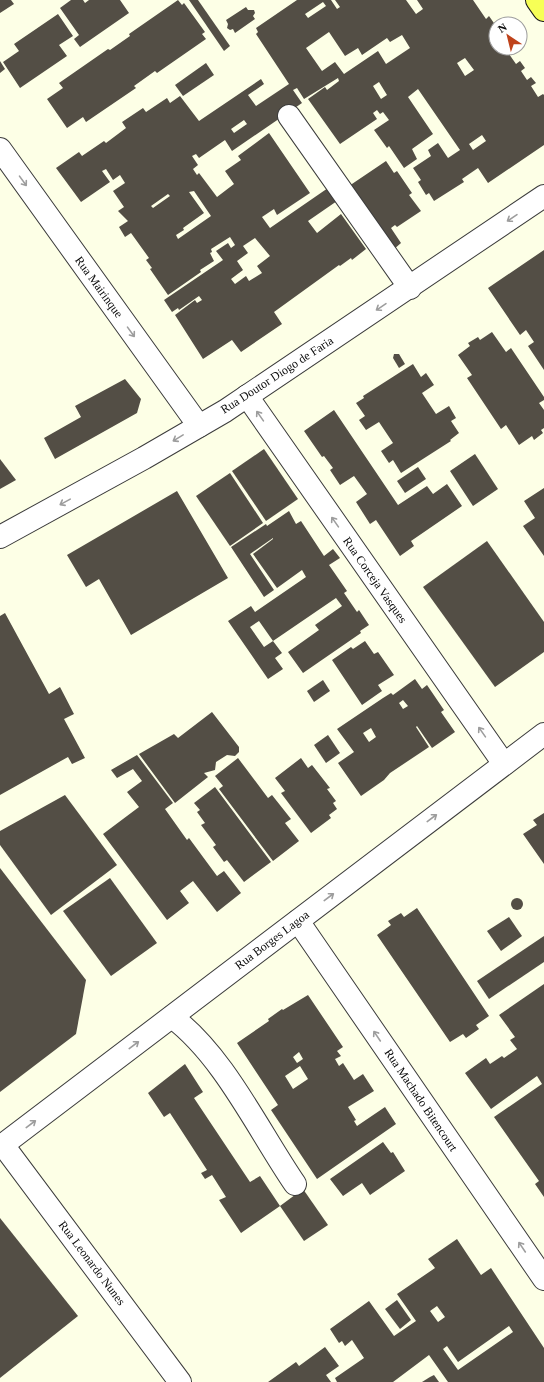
<svg xmlns="http://www.w3.org/2000/svg" width="544" height="1382" font-family="'Times New Roman',serif">
<rect width="100%" height="100%" fill="#fdffe6"/>
<g fill="#534e45" fill-rule="evenodd">
<polygon points="0,0 11,0 14,4 0,13"/>
<polygon points="71,0 83,0 85,3 89,0 120,0 129,13 80,47 74,39 79,35 60,8"/>
<polygon points="178,0 182,5 184,3 205,32 202,34 206,39 157,73 155,71 134,86 136,88 86,122 83,117 67,128 47,99 63,88 59,83 108,49 110,50 130,36 129,34"/>
<polygon points="189,0 198,0 230,46 224,51"/>
<path d="M297,0H331L337,9L340,7L335,0H406L416,14L423,9L417,0H473L486,19L489,16L496,26V48H511L513,51L509,54L516,64L520,61L525,68L521,71L527,80L531,77L536,83L531,86L538,97L543,94L544,95V145L488,183L478,168L462,179L464,182L434,201L429,193L426,195L418,182L421,180L413,168L431,156L428,150L438,143L448,158L460,150L418,89L408,97L433,134L412,149L417,159L404,168L389,146L387,148L374,130L389,120L383,112L380,114L377,110L373,113L377,119L340,144L308,99L325,87L327,90L339,81L338,78L304,99L297,88L293,90L302,103L232,151L225,140L199,158L196,154L192,156L198,165L193,169L197,175L199,173L217,197L234,184L225,171L241,160L238,156L269,133L310,193L277,215L274,209L262,217L270,228L328,188L337,201L308,221L317,233L341,214L366,249L352,260L351,258L340,266L339,265L274,312L282,324L241,352L232,340L203,359L175,315L195,300L197,303L202,300L199,296L179,310L178,308L172,312L164,300L223,260L216,251L228,243L231,248L235,245L230,237L211,249L212,252L210,253L214,261L200,270L201,272L168,295L150,269L152,268L146,260L149,258L131,233L125,237L119,227L128,221L118,211L124,207L113,191L125,183L120,175L113,180L106,169L102,171L110,182L81,202L56,168L79,152L82,156L104,141L106,143L126,128L122,122L143,108L146,112L167,98L170,103L180,96L199,121L261,79L264,84L248,95L256,106L289,84L256,34L258,32L256,28ZM323,2L326,6L308,18L305,14ZM329,32L345,56L358,48L362,55L387,38L390,42L402,35L410,48L386,64L378,51L344,74L335,62L322,71L306,48ZM465,58L474,70L465,76L457,63ZM379,82L387,95L381,99L373,86ZM244,120L247,124L234,133L231,129ZM482,135L486,141L473,150L469,144ZM194,191L211,216L178,239L176,235L184,230L183,228L204,213L189,192ZM168,194L170,196L153,208L151,206ZM255,238L270,256L257,266L262,273L249,281L246,276L235,284L231,279L243,270L237,261L248,253L243,246Z"/>
<polygon points="246,7 248,10 254,10 255,13 253,16 255,19 235,33 233,29 230,30 227,28 228,24 226,20"/>
<polygon points="58,14 73,36 59,45 67,56 20,88 3,62 19,51 14,44"/>
<polygon points="0,61 5,69 0,73"/>
<polygon points="206,63 214,75 183,96 175,85"/>
<polygon points="386,161 394,173 397,171 412,193 409,195 421,211 397,227 395,225 391,228 401,243 393,250 349,186"/>
<polygon points="544,250 544,370 528,346 534,342 526,330 520,335 488,288"/>
<polygon points="492,332 506,352 511,348 544,397 544,400 539,403 544,410 544,428 541,430 543,433 534,440 532,436 519,445 506,425 501,429 467,378 472,375 458,355 470,346 468,343 478,337 480,340"/>
<polygon points="394,354 399,354 405,364 399,368 393,358"/>
<polygon points="413,364 421,377 426,373 434,385 422,393 436,414 449,406 456,418 451,421 459,433 450,440 451,441 401,473 393,460 389,463 381,451 393,443 379,422 366,430 359,420 365,416 356,403 364,398 363,396"/>
<polygon points="125,379 141,399 137,413 55,459 44,438 81,417 75,406"/>
<polygon points="334,410 398,505 427,486 433,494 447,484 462,506 411,541 414,546 400,556 376,520 370,524 356,502 367,494 354,476 340,485 330,470 333,468 324,456 322,457 304,431"/>
<polygon points="264,449 298,499 266,521 232,471"/>
<polygon points="475,454 498,489 473,506 450,471"/>
<polygon points="0,459 16,480 0,489"/>
<polygon points="418,467 426,479 405,493 397,481"/>
<polygon points="230,473 263,523 230,546 196,496"/>
<polygon points="544,488 544,556 523,526 535,518 524,501"/>
<polygon points="177,491 228,578 131,635 99,579 86,587 67,555"/>
<path d="M289,511L296,524L301,521L324,556L333,549L340,558L329,565L347,591L344,593L357,612L359,610L369,625L360,631L361,633L303,673L288,652L319,630L315,625L342,606L336,598L273,641L282,653L275,658L283,669L268,679L228,621L251,606L255,612L306,577L302,570L277,588L253,554L273,539V538L250,554L274,590L264,597L231,547L266,524L267,526ZM259,621L273,641L264,647L250,627Z"/>
<polygon points="487,541 544,622 544,652 495,687 423,587"/>
<polygon points="5,613 49,694 60,687 74,714 64,719 85,758 72,764 68,757 0,795 0,616"/>
<polygon points="365,641 374,654 378,652 394,675 378,685 382,691 362,705 332,660 351,647 353,649"/>
<path d="M415,679L422,689L427,685L444,710L441,712L455,732L432,748L417,726L416,727L429,747L390,773L384,780L361,796L338,763L354,752L337,729L383,698L391,693L393,695ZM403,700L408,706L403,709L399,703ZM371,728L376,737L369,742L363,733Z"/>
<polygon points="323,680 330,691 314,702 307,691"/>
<polygon points="212,712 239,747 239,752 235,756 227,755 216,762 215,770 204,773 208,777 175,803 139,754 174,734 178,738"/>
<polygon points="328,735 340,753 326,763 314,745"/>
<polygon points="137,755 173,803 165,809 182,833 187,840 189,838 217,876 224,871 241,893 217,912 193,881 180,891 189,903 167,920 103,834 139,807 127,792 142,781 133,769 117,778 111,770"/>
<polygon points="238,758 268,798 272,795 291,819 285,823 299,841 273,861 219,789 223,786 215,776"/>
<polygon points="301,758 308,768 312,765 330,788 327,789 336,801 333,803 337,809 329,815 331,818 311,833 281,793 285,791 275,778"/>
<polygon points="215,787 271,862 244,882 227,860 224,862 213,847 216,845 201,825 205,823 197,812 200,810 194,803"/>
<polygon points="65,795 117,865 51,915 0,845 0,831"/>
<polygon points="544,813 544,864 523,834 537,825 533,820"/>
<polygon points="0,868 86,980 76,1034 0,1092"/>
<polygon points="110,878 157,943 111,976 63,911"/>
<circle cx="517" cy="904" r="6"/>
<polygon points="417,908 489,1016 476,1025 479,1029 466,1038 463,1034 450,1042 377,935 391,925 388,921 401,913 404,917"/>
<polygon points="509,917 522,936 501,951 487,931"/>
<polygon points="544,936 544,962 489,999 477,981"/>
<polygon points="544,984 544,1197 535,1184 539,1181 494,1117 542,1084 537,1076 491,1109 465,1073 486,1058 490,1064 502,1056 504,1058 517,1049 510,1040 515,1037 499,1015"/>
<path d="M308,995L343,1047L337,1051L341,1056L335,1059L339,1066L343,1063L354,1080L363,1074L374,1091L348,1107L356,1120L354,1121L357,1126L385,1107L396,1124L317,1179L271,1110L278,1105L237,1043L269,1021L268,1019L282,1009L283,1010ZM299,1052L303,1059L297,1063L293,1057ZM300,1066L308,1079L293,1089L285,1076Z"/>
<polygon points="185,1064 203,1092 194,1098 250,1182 260,1176 280,1206 241,1233 219,1200 226,1197 212,1175 205,1179 201,1173 207,1170 170,1113 164,1117 148,1093"/>
<polygon points="383,1142 391,1153 393,1152 405,1171 370,1195 362,1183 343,1196 330,1179"/>
<polygon points="303,1189 328,1225 304,1241 280,1206"/>
<polygon points="0,1218 78,1316 0,1378"/>
<path d="M457,1239L481,1275L491,1268L544,1348V1382H448L429,1355L393,1382H337L335,1378L364,1358L352,1340L345,1346L342,1341L339,1343L330,1329L369,1301L394,1336L416,1321L397,1294L435,1268L428,1259ZM437,1306L445,1317L438,1322L430,1311ZM509,1326L513,1332L458,1370L443,1349L447,1346L458,1362Z"/>
<polygon points="397,1300 411,1320 400,1329 385,1309"/>
<polygon points="325,1347 339,1366 326,1375 331,1382 268,1382 296,1362 299,1366"/>
<polygon points="434,1375 439,1382 422,1382 430,1377"/>
</g>
<g fill="none" stroke-linecap="round" stroke-linejoin="round">
<defs>
<g id="minor">
<polyline points="289,116 410,288"/>
<polyline points="0,149 199,426"/>
<polyline points="247,396 504,764"/>
<polyline points="0,537 144,458 225,411 544,196"/>
<polyline points="298,921 544,1279"/>
<path d="M172,1017C224,1056 258,1130 295,1184"/>
<polyline points="3,1145 180,1382"/>
<polyline points="0,1147 544,734"/>
</g>
<polyline id="major" points="537,0 544,10"/>
</defs>
<use href="#minor" stroke="#3c3c3c" stroke-width="24"/>
<use href="#major" stroke="#1a1a1a" stroke-width="24"/>
<use href="#minor" stroke="#fff" stroke-width="22"/>
<use href="#major" stroke="#f7ff56" stroke-width="22"/>
</g>
<defs><path id="oneway-shaft" d="M-6 0H5M1.5-3L5.5 0L1.5 3" fill="none" stroke-width="1.6" stroke-linecap="round" stroke-linejoin="round"/></defs>
<g stroke="#9d9d9d">
<use href="#oneway-shaft" transform="translate(23 181) rotate(54)"/>
<use href="#oneway-shaft" transform="translate(512 218) rotate(146)"/>
<use href="#oneway-shaft" transform="translate(381 307) rotate(146)"/>
<use href="#oneway-shaft" transform="translate(131 332) rotate(54)"/>
<use href="#oneway-shaft" transform="translate(260 416) rotate(-125)"/>
<use href="#oneway-shaft" transform="translate(178 438) rotate(149)"/>
<use href="#oneway-shaft" transform="translate(65 502) rotate(151)"/>
<use href="#oneway-shaft" transform="translate(335 522) rotate(-125)"/>
<use href="#oneway-shaft" transform="translate(482 732) rotate(-125)"/>
<use href="#oneway-shaft" transform="translate(432 818) rotate(-37)"/>
<use href="#oneway-shaft" transform="translate(329 897) rotate(-37)"/>
<use href="#oneway-shaft" transform="translate(377 1036) rotate(-124)"/>
<use href="#oneway-shaft" transform="translate(134 1045) rotate(-37)"/>
<use href="#oneway-shaft" transform="translate(31 1124) rotate(-37)"/>
<use href="#oneway-shaft" transform="translate(522 1247) rotate(-124)"/>
</g>
<g text-anchor="middle" stroke-width="4" stroke-linejoin="round" paint-order="stroke">
<g font-size="12" fill="#090909" stroke="#fff">
<text transform="translate(99 287) rotate(54)" y="4">Rua Mairinque</text>
<text transform="translate(277 375) rotate(-33)" y="4">Rua Doutor Diogo de Faria</text>
<text transform="translate(375 580) rotate(55)" y="4">Rua Corceja Vasques</text>
<text transform="translate(272 940) rotate(-37)" y="4">Rua Borges Lagoa</text>
<text transform="translate(421 1100) rotate(56)" y="4">Rua Machado Bitencourt</text>
<text transform="translate(92 1263) rotate(53)" y="4">Rua Leonardo Nunes</text>
</g>
</g>
<g transform="translate(508 36) rotate(325)"><circle r="19" fill="#ffffff" stroke="#9d9d9d"/>
<path d="M0-3L7 15L0 10L-7 15Z" fill="#bf431b"/>
<text y="-6" font-size="11" font-weight="bold" text-anchor="middle" fill="#090909">N</text>
</g>
</svg>
